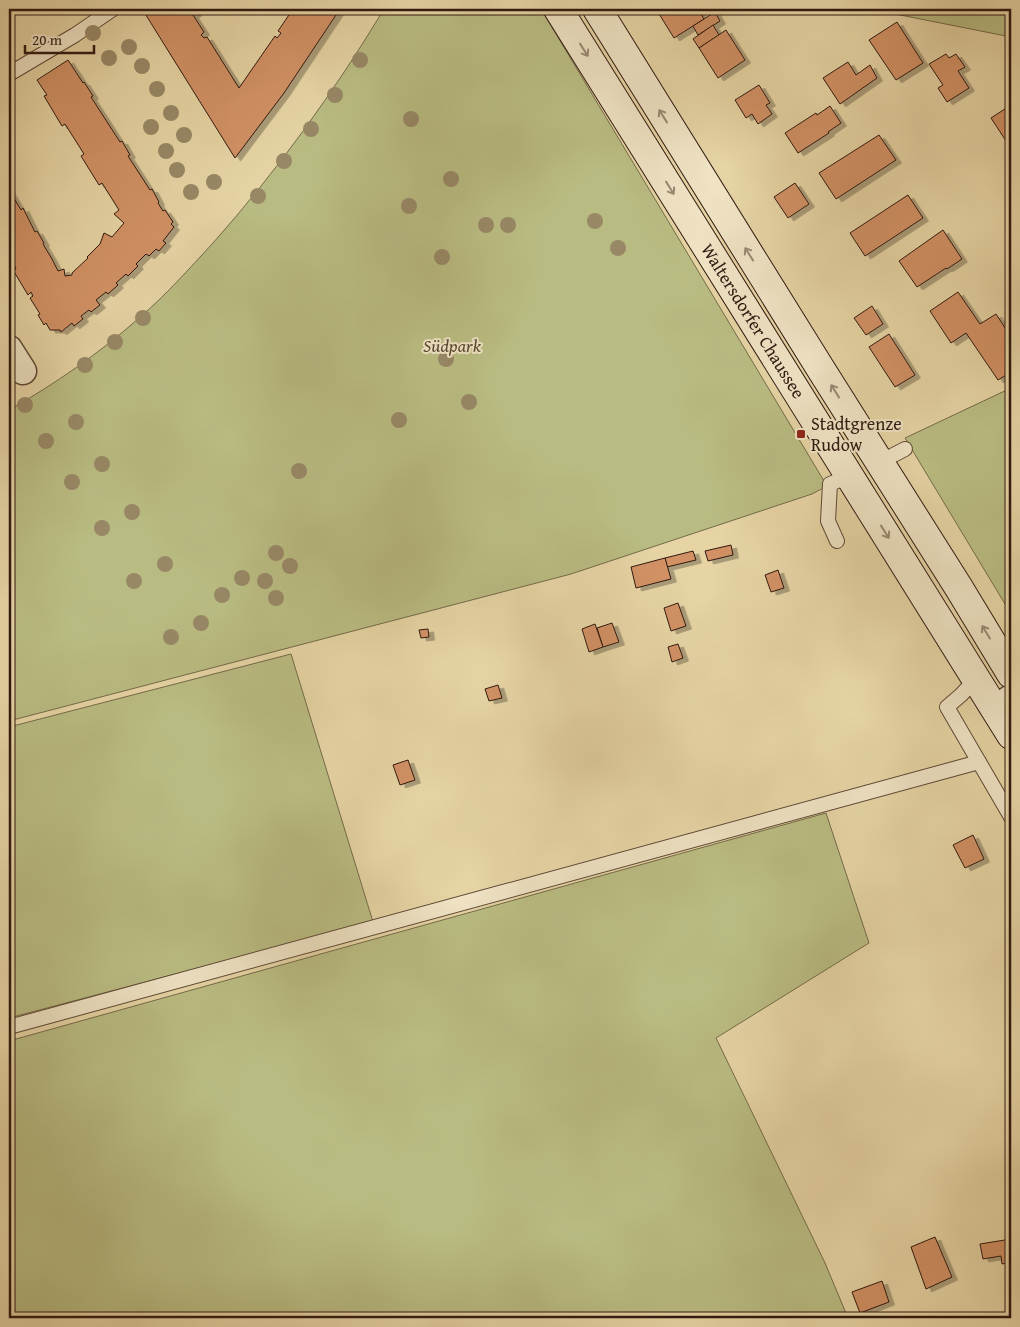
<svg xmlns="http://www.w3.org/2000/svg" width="1020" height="1327" font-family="'Gentium Book Plus',serif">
<defs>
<filter id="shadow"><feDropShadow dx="5.5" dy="3" stdDeviation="0" flood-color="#0004"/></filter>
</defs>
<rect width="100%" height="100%" fill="#e6d4a4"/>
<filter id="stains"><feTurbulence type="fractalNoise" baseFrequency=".004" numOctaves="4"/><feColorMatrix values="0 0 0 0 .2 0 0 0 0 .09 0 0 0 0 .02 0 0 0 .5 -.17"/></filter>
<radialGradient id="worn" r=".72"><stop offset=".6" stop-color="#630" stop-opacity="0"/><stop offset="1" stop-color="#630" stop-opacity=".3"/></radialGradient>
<g fill="#b9bc82" stroke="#746a4a">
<path d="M384,9H541L827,486L812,494L571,574L9,721V410C55,384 98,354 138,319C165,296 189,269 213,243C277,171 334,92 384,9Z"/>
<polygon points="870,9 1011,9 1011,37"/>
<polygon points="1011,388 1011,614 905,438"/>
<polygon points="291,654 373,922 9,1018 9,727"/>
<polygon points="826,813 869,943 716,1038 825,1263 848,1318 9,1318 9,1041"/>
</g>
<g fill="#d19165" stroke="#301911" filter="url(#shadow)">
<polygon points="150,9 193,9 196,13 193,15 204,32 201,35 204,38 207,37 239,88 275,36 277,38 281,33 278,31 293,9 340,9 284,93 235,158 144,12"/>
<polygon points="656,9 698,9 704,19 674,38"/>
<polygon points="715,12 720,21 698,35 693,26"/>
<polygon points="897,22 923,63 896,80 869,40"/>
<polygon points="713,25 719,35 699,48 693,39"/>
<polygon points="726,30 745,60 718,78 699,48"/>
<polygon points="946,54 949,58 956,54 965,67 958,71 969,88 947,102 938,88 943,85 929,64"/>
<polygon points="68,60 83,83 84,82 93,96 91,97 120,142 122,141 130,155 128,156 150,190 152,189 159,202 158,203 163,211 165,210 173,222 171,224 174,227 163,241 166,243 159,251 156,249 149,256 146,254 136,264 138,266 128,276 126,274 116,283 118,285 108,294 106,292 96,300 100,305 91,312 89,310 81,316 83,319 74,326 72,323 61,332 60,330 50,330 46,323 44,325 38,315 40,314 30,298 33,296 31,292 28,295 13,270 16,269 14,265 10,267 9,264 9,190 21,210 23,208 35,232 37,231 44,243 43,244 52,259 58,271 64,269 65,276 72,275 72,273 88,258 87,257 100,244 104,233 112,237 124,223 114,214 119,210 102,183 99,185 81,156 84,154 65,124 62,126 44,96 47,95 37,80"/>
<polygon points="848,62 856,75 870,65 877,78 840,104 823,78"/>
<polygon points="759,85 770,103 766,105 772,114 758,124 752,114 746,118 735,100"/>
<polygon points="1011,105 1011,142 1008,144 991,118"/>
<polygon points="830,106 841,123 828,132 829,133 798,153 785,133 816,113 817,115"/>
<polygon points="879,135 896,160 836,199 819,173"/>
<polygon points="795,183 809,204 788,218 774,197"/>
<polygon points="908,195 923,218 865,256 850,233"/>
<polygon points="943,230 962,259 947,269 946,268 917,287 899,261"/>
<polygon points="958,292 980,324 996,314 1011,337 1011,372 998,380 966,333 951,343 930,311"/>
<polygon points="872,306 883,324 866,335 854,318"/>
<polygon points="889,334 915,375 895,387 869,347"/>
<polygon points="731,545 733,555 708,561 705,551"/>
<polygon points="693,551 696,560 667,567 665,558"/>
<polygon points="665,558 671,579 636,588 631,567"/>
<polygon points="778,570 784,588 771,592 765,575"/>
<polygon points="678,603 686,626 671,631 664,608"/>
<polygon points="612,623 619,642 603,647 597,628"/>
<polygon points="595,624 603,647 589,652 582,629"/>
<polygon points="428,629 429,637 421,638 419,630"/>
<polygon points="678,644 683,658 672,662 668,647"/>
<polygon points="498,685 502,698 489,701 485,689"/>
<polygon points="408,760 415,780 400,785 393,765"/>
<polygon points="973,835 984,859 965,868 953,845"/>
<polygon points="935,1237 952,1277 926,1289 911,1247"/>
<polygon points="1011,1239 1011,1262 1002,1264 1001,1256 983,1259 980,1244"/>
<polygon points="882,1281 889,1302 860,1313 852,1292"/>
</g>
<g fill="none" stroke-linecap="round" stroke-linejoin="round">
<defs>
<g id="lane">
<polyline points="9,74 75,35 113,9"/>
<polyline points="880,462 905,449"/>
<polyline points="837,541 828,521 830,484 849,476"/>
<polyline points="976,679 961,695 947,707 1011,817"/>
<polyline points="9,1027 979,762"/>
</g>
<g id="street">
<polyline points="9,349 23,371"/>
<polyline points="995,709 1011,698"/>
</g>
<g id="secondary">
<polyline points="558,9 1011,735"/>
<polyline points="597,9 822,371 959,588 1011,674"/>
</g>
</defs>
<use href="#lane" stroke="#5e4836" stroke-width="16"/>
<use href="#street" stroke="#5e4836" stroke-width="29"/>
<use href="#secondary" stroke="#301911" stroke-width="30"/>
<use href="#lane" stroke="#efe3c4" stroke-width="14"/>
<use href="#street" stroke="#efe3c4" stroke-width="26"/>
<use href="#secondary" stroke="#efe3c4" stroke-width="28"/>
</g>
<g fill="#988866">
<circle cx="93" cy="33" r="8"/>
<circle cx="129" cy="47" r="8"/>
<circle cx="109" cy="58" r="8"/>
<circle cx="360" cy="60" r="8"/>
<circle cx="142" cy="66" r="8"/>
<circle cx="157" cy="89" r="8"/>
<circle cx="335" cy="95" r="8"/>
<circle cx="171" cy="113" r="8"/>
<circle cx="411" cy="119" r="8"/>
<circle cx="151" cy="127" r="8"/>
<circle cx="311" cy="129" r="8"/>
<circle cx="184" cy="135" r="8"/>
<circle cx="166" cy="151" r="8"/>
<circle cx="284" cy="161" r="8"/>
<circle cx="177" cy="170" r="8"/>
<circle cx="451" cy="179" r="8"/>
<circle cx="214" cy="182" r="8"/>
<circle cx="191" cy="192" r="8"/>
<circle cx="258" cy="196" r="8"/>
<circle cx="409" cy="206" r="8"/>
<circle cx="595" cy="221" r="8"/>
<circle cx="486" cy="225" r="8"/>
<circle cx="508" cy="225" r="8"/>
<circle cx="618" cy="248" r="8"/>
<circle cx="442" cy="257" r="8"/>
<circle cx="143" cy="318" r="8"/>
<circle cx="115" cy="342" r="8"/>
<circle cx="446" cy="359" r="8"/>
<circle cx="85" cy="365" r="8"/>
<circle cx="469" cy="402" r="8"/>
<circle cx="25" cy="405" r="8"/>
<circle cx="399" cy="420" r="8"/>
<circle cx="76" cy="422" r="8"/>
<circle cx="46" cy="441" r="8"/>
<circle cx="102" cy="464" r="8"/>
<circle cx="299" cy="471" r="8"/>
<circle cx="72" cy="482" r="8"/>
<circle cx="132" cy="512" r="8"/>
<circle cx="102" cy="528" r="8"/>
<circle cx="276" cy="553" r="8"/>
<circle cx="165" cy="564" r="8"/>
<circle cx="290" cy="566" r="8"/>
<circle cx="242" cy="578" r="8"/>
<circle cx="134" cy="581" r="8"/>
<circle cx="265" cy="581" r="8"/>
<circle cx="222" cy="595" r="8"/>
<circle cx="276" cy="598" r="8"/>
<circle cx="201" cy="623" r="8"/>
<circle cx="171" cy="637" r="8"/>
</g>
<defs><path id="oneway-shaft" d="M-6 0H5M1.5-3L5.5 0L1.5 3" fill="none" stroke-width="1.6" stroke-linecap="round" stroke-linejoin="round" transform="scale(1.25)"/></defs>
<g stroke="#998873">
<use href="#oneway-shaft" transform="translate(584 50) rotate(58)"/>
<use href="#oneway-shaft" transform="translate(663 116) rotate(-122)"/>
<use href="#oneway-shaft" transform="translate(670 188) rotate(58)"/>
<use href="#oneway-shaft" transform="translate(749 254) rotate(-122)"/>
<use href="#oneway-shaft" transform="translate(835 391) rotate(-122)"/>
<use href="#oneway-shaft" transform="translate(885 532) rotate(58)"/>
<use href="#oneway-shaft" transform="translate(986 632) rotate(-121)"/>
</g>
<rect fill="#8f2418" stroke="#efe3c4" stroke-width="2" x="796" y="429" width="10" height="10" rx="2.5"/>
<g text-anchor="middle" stroke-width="4" stroke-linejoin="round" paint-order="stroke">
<g font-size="18" fill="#301911" stroke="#efe3c4">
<text transform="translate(753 321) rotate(58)" y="6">Waltersdorfer Chaussee</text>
</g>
<g font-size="18" font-style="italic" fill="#594a33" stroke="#efe3c4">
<text x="452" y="352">Südpark</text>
</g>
<g font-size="18" fill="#301911" stroke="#efe3c4" text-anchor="start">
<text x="811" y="430">Stadtgrenze<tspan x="811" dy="21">Rudow</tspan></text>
</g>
</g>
<rect width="1020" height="1327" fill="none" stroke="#e6d4a4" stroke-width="30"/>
<rect x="10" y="10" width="1000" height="1307" fill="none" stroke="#301911" stroke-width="2.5"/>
<rect x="15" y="15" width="990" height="1297" fill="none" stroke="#301911"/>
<path d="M25 45v8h69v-8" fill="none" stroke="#301911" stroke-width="2.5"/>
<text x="32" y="45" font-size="15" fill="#301911" stroke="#efe3c4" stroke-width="4" paint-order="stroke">20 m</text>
<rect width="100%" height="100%" filter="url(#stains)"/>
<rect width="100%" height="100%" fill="url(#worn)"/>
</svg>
